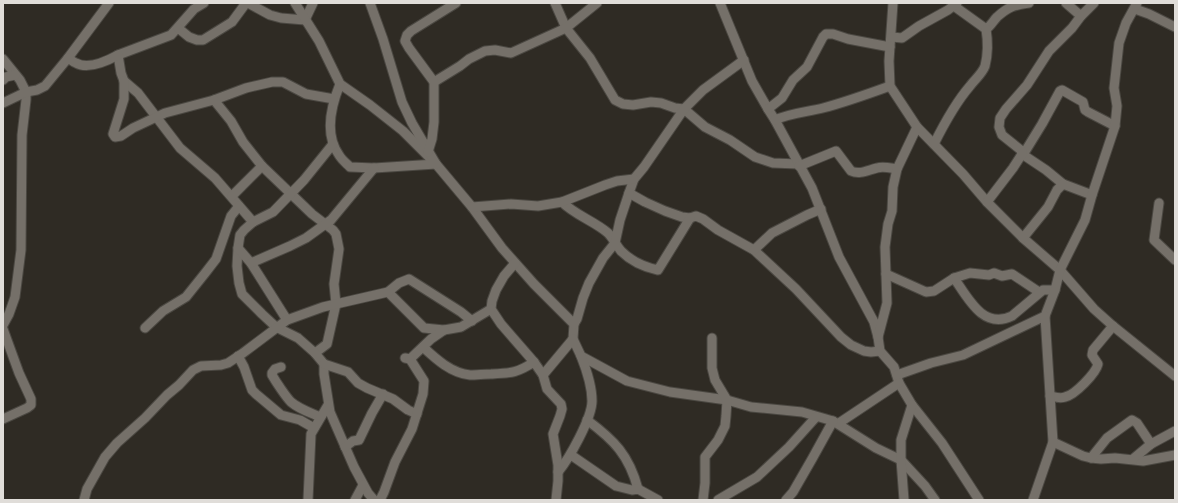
<svg xmlns="http://www.w3.org/2000/svg" width="1178" height="503" font-family="'Work Sans',sans-serif">
<rect width="100%" height="100%" fill="#2f2b24"/>
<g fill="none" stroke-linecap="round" stroke-linejoin="round">
<defs>
<g id="minor">
<polyline points="204,3 194,9 171,35 118,55 121,73 124,81 138,93 180,148 215,178 253,222"/>
<polyline points="248,3 270,15 281,18 305,20 313,3"/>
<polyline points="295,3 319,41 340,84 370,105 403,131 436,164 472,207 502,248 534,284 574,324 573,339 581,356 627,381 670,392 727,400 751,407 802,412 833,421 876,448 901,460 925,486 935,500"/>
<polyline points="555,3 566,28 590,58 615,100 623,104 633,105 651,102 661,103 675,108 684,109 705,127 730,140 755,157 773,163 798,164"/>
<polyline points="720,3 752,81 768,109 775,120 812,188 839,257 874,322 878,337 880,351 894,367 899,383 912,405 942,443 979,500"/>
<polyline points="893,3 889,61 890,86 917,127 963,174 987,202 1023,238 1060,270 1094,309 1113,326 1175,376"/>
<polyline points="1066,3 1081,16"/>
<path d="M954,6L986,29C991,26 993,21 997,17C1008,7 1014,5 1029,3"/>
<polyline points="1135,9 1149,14 1175,27"/>
<polyline points="178,28 189,37 197,40 203,40 232,22 246,3"/>
<polyline points="892,37 902,38 919,26 948,10 957,3"/>
<polyline points="68,58 109,3"/>
<polyline points="3,59 20,80 26,92 26,100 22,135 21,250 15,297 9,314 3,325"/>
<polyline points="744,60 703,90 684,109 644,167 634,179 629,193 645,202 665,211 682,217 690,218 696,216 703,219 718,230 754,250 796,289 841,337 851,345 864,351 871,352 880,351"/>
<polyline points="3,80 6,77 15,75"/>
<polyline points="124,81 124,99 113,134 115,137 121,136 133,128 165,113 214,100 246,88 272,82 283,82 306,94 334,99"/>
<polyline points="434,82 460,66 469,59 485,51 495,50 511,53 566,28 597,3"/>
<path d="M340,84C331,106 324,134 339,155C342,160 346,163 350,167L374,168L436,164L412,123L402,102L383,39L370,3"/>
<polyline points="214,100 231,121 243,142 262,166 312,214 333,230 336,234 339,249 334,284 336,304 327,344 315,353"/>
<path d="M3,103L26,92L37,90L45,86L68,58C70,59 73,62 76,63C88,70 107,61 118,55"/>
<polyline points="768,109 782,98 793,80 807,67 823,37 826,34 833,34 848,39 890,47"/>
<path d="M775,120C790,113 807,112 823,108C846,102 868,94 890,86"/>
<polyline points="333,144 304,180 273,212 253,222 244,230 240,235 238,248 237,266 239,283 242,294 262,314 276,327 298,338 315,353 324,364 324,374 330,412 354,467 368,493 374,500"/>
<path d="M934,144C943,126 957,101 970,86C975,79 982,74 985,66C988,54 988,41 986,29"/>
<polyline points="428,152 432,139 434,122 434,82 409,48 405,41 407,35 411,31 456,3"/>
<path d="M799,166L836,151L851,171C860,175 868,170 877,168C883,166 890,168 897,169"/>
<polyline points="1063,184 1046,170 1022,154 1026,150 1042,124 1060,91 1062,90 1083,102 1085,110 1088,112 1115,126"/>
<polyline points="232,196 262,166"/>
<path d="M562,202C575,215 594,221 608,233C613,238 616,245 621,251C631,261 644,267 658,270L690,218"/>
<polyline points="987,202 1013,168 1022,154 1022,151 1002,135 999,127 1000,118 1006,109 1027,85 1049,51 1072,28 1081,16 1094,3"/>
<polyline points="1159,203 1154,240 1175,260"/>
<polyline points="472,207 511,204 538,206 562,202 605,185 617,181 634,179"/>
<polyline points="1023,238 1048,207 1057,190 1063,184 1092,195"/>
<polyline points="238,248 251,263 287,320"/>
<polyline points="754,250 772,233 807,215 821,209"/>
<polyline points="251,263 290,246 306,238 331,220 374,168"/>
<polyline points="515,263 504,276 496,290 492,301 491,309 501,324 534,362 543,375 547,389 561,404 562,409 560,416 553,434 558,465 558,481 556,500"/>
<polyline points="886,274 926,292 934,291 954,278 970,273 989,275 994,273 1002,276 1012,274 1039,292"/>
<path d="M954,278C968,298 983,330 1012,316L1043,290H1055"/>
<polyline points="388,292 424,328 444,330 461,327 491,309"/>
<polyline points="574,324 577,319 583,298 589,283 603,258 615,243 620,220 629,193"/>
<polyline points="145,328 163,311 186,297 206,272 216,259 231,216 239,206"/>
<polyline points="3,329 19,373 31,399 31,405 27,408 3,419"/>
<polyline points="878,337 887,303 885,247 888,224 892,211 893,187 897,169 917,127"/>
<path d="M423,347C436,359 451,373 470,375C477,375 484,374 491,374C512,373 517,373 534,362"/>
<polyline points="238,356 244,367 252,390 256,394 281,415 300,420 314,428"/>
<polyline points="405,358 410,359 431,339 444,330"/>
<polyline points="324,364 348,372 358,383 367,388 393,399 408,410 417,414"/>
<path d="M281,367L275,369L272,373V375C276,382 286,397 291,402C299,409 311,413 320,417"/>
<polyline points="543,375 573,339"/>
<polyline points="897,375 931,363 963,355 1045,316 1055,290 1060,270 1085,220 1092,195 1115,126 1117,106 1114,88 1119,43 1126,23 1137,3"/>
<path d="M1050,396C1055,397 1060,399 1065,397C1075,395 1096,373 1098,364L1092,355L1093,350L1113,326"/>
<path d="M587,420C614,440 629,455 638,489"/>
<polyline points="839,423 899,383"/>
<polyline points="1053,442 1083,456 1091,458 1101,459 1115,458 1143,461 1175,455"/>
<polyline points="1151,444 1175,431"/>
<polyline points="345,447 353,441 359,440 372,413 383,394"/>
<polyline points="571,455 616,486 632,490 638,489 658,500"/>
<polyline points="1091,458 1107,438 1132,420 1137,423 1151,444 1133,459"/>
<path d="M558,472C569,459 592,418 592,401C592,386 587,371 581,356"/>
<polyline points="84,500 87,489 105,457 117,443 145,418 167,395 179,385 193,370 201,366 221,365 228,363 243,353 287,320 323,307 388,292 399,283 409,279 461,312 472,321"/>
<polyline points="308,500 311,434 328,405"/>
<polyline points="355,500 363,485"/>
<polyline points="380,500 384,492 395,462 412,429 423,394 424,381 410,359"/>
<polyline points="703,500 705,483 705,457 718,440 725,426 726,416 727,400 715,380 712,368 712,338"/>
<polyline points="718,500 757,477 789,447 816,417"/>
<polyline points="786,500 793,492 812,459 833,421"/>
<polyline points="904,500 901,460 901,440 912,405"/>
<polyline points="1033,500 1053,442 1045,316"/>
</g>
</defs>
<use href="#minor" stroke="#4b4842" stroke-width="11"/>
<use href="#minor" stroke="#757069" stroke-width="9"/>
</g>
<rect width="1178" height="503" fill="none" stroke="#e0ddd9" stroke-width="8"/>
</svg>
